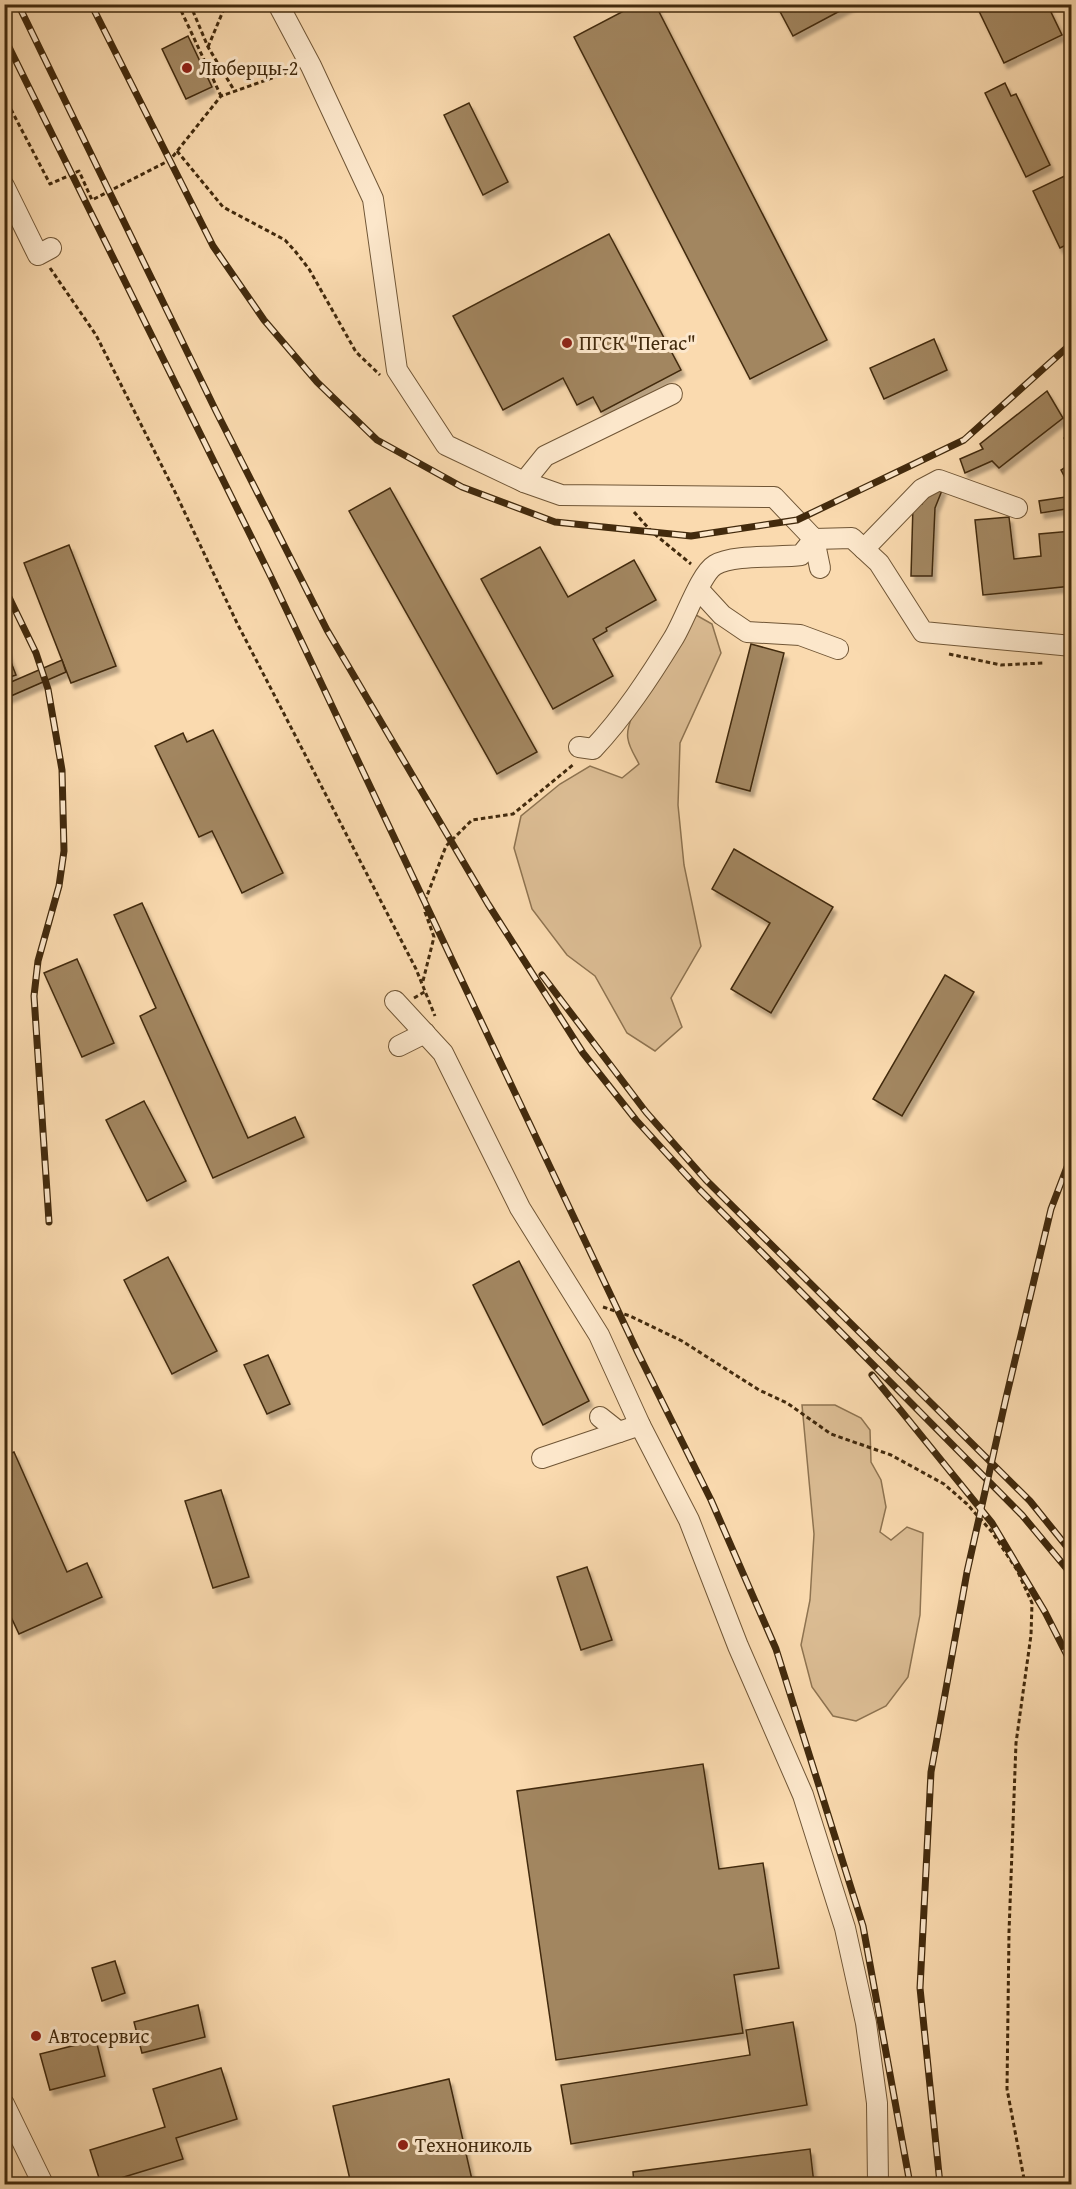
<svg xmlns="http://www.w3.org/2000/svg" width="1076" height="2189" font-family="'Gentium Book Plus',serif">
<defs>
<filter id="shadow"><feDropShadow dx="3.5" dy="5.5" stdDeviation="1.5" flood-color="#0004"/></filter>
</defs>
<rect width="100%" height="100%" fill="#fadaaf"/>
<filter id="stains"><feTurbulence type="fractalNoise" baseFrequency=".00333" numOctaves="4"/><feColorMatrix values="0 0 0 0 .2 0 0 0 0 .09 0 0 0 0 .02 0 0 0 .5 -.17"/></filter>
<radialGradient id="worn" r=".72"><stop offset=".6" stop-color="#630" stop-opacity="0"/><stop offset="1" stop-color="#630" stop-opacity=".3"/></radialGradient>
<g fill="#dbbc93" stroke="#8e7350" stroke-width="1.5">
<path d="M696,615L712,624L721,653L680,743L678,805L684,865L701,946L671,998L682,1027L655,1051L627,1033L595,976L567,955L532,909L514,848L521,816L560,784L590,766L622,778L639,764C635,756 629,747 628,739C622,714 680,638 696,615Z"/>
<polygon points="802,1405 835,1405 861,1418 870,1430 871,1462 881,1480 886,1507 880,1532 891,1540 907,1527 923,1533 920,1615 908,1677 886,1706 856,1721 833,1716 812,1687 801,1645 810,1600 814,1534"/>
</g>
<g fill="#a28661" stroke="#422a0d" stroke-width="1.5" filter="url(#shadow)">
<polygon points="637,4 655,4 827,340 750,379 574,37"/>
<polygon points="776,4 853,4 793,36"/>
<polygon points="981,4 1047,4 1062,35 1004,63 977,7"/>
<polygon points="188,36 212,87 186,99 162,49"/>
<polygon points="1005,83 1011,96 1016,94 1050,165 1026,177 985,93"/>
<polygon points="469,103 508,182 483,195 444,115"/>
<polygon points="1071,173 1072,242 1060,248 1033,191"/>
<polygon points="609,234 681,370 601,412 593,397 577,405 563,378 503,410 453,316"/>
<polygon points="934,339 947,370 884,399 870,368"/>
<polygon points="1047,391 1063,418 999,468 992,461 965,473 960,459 983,449 980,444"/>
<polygon points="1072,434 1072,452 1064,438"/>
<polygon points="1072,463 1072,491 1061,470"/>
<polygon points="930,487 943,488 935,508 932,576 911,576 913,505 922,504"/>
<polygon points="390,488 537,752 497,774 349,511"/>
<polygon points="1072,496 1072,508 1041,513 1039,501"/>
<polygon points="1009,517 1014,559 1041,556 1039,534 1072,531 1072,586 983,595 975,520"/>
<polygon points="69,545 116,666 71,683 24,563"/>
<polygon points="540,547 568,597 634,560 656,600 606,628 607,631 593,639 613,676 553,709 481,579"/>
<polygon points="4,644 16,675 4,679"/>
<polygon points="751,644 784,653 750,791 716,782"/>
<polygon points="62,660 66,672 4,699 4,685"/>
<polygon points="213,730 283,873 242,893 212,831 199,837 155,746 183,733 187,742"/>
<polygon points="734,849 833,907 771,1013 731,989 770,923 712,889"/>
<polygon points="142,903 248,1138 295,1117 304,1137 213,1178 140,1016 156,1008 114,915"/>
<polygon points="77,959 114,1043 82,1057 44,973"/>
<polygon points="945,975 974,992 902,1116 873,1099"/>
<polygon points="144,1101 186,1181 147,1201 106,1120"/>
<polygon points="168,1257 217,1351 172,1374 124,1280"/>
<polygon points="519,1261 589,1401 543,1425 473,1285"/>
<polygon points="268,1355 290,1404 267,1414 244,1365"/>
<polygon points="14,1452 67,1572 87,1563 102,1597 19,1634 4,1602 4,1456"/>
<polygon points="221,1490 249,1577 213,1588 185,1501"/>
<polygon points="587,1567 612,1640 581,1650 557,1577"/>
<polygon points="703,1764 719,1869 763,1863 779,1968 734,1975 743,2033 556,2060 517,1791"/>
<polygon points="115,1961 125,1993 102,2001 92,1968"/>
<polygon points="198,2005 205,2037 142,2053 134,2022"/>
<polygon points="793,2022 807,2105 571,2144 561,2085 750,2055 746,2030"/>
<polygon points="96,2040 105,2076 50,2090 40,2054"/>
<polygon points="221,2068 237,2119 176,2138 183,2159 101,2184 90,2150 165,2127 153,2089"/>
<polygon points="449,2079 473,2184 351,2184 333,2106"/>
<polygon points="810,2149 814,2184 634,2184 633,2172"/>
</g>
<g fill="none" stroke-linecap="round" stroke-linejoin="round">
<defs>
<g id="minor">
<polyline points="278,4 311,66 373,199 397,370 446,445 524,482 561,495 774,497 814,539 852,538 879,563 923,632 1072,646"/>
<polyline points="4,186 38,255 51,248"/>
<polyline points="524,482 545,456 672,394"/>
<polyline points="814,539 820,568"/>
<polyline points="864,549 922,489 939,480 1017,508"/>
<polyline points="699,590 722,615 747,632 800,635 838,649"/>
<path d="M579,747L593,749C624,716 649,678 673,639C685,620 700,574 715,565C733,554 780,558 801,555L814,539"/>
<polyline points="395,1001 443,1053 520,1208 599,1335 640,1425 689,1520 738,1646 803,1795 845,1928 866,2023 877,2103 878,2184"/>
<polyline points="399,1046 425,1033"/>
<polyline points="600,1417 619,1432"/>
<polyline points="542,1458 640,1425"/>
<polyline points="4,2104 43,2184"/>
</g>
</defs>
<use href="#minor" stroke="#705636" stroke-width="22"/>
<g stroke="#422a0d" stroke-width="3" stroke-dasharray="4.5 3" stroke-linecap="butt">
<polyline points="178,4 221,96"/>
<polyline points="190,4 208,47 234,90"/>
<polyline points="208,47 226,4"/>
<polyline points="4,96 50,184 79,171 92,200 170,160 221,96 295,70"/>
<polyline points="177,151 223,207 285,240 295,251 309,269 356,352 380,375"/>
<polyline points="50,268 96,335 176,494 237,623 416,969 435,1016"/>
<polyline points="634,512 652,532 691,564"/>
<polyline points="949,654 1001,665 1043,663"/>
<polyline points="423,981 434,937 425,912 425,901 446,846 472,820 513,814 574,764"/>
<polyline points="414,998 426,991"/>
<polyline points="603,1307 630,1316 682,1341 759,1390 787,1403 831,1434 891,1455 944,1484 967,1504 992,1532 1017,1570 1032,1603 1031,1635 1016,1743 1009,1932 1007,2089 1025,2184"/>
</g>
<use href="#minor" stroke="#fce7cb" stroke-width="20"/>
<defs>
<g id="rail">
<polyline points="18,4 216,411 327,630 488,904 583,1053 636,1120 699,1189 1022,1515 1072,1575"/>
<polyline points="91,4 213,246 264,320 317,382 377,440 462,487 555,522 691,536 797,520 964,440 1072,343"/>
<polyline points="4,37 271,577 638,1353 711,1500 776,1649 863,1926 910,2184"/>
<polyline points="4,587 36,653 48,689 62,770 64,851 59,886 38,961 34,996 49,1222"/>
<polyline points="542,975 646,1112 706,1180 1030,1501 1072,1553"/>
<polyline points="872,1375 992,1523 1045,1612 1072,1665"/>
<polyline points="940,2184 920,1988 931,1772 967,1572 1006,1398 1051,1209 1072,1154"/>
</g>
</defs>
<use href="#rail" stroke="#422a0d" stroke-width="7"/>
<use href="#rail" stroke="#fce7cb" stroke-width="4.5" stroke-dasharray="14" stroke-linecap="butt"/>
</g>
<g fill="#8f2418" stroke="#fce7cb" stroke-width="2">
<circle cx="187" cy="68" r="6"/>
<circle cx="567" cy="343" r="6"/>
<circle cx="36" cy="2036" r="6"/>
<circle cx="403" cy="2145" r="6"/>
</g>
<g text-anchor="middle" stroke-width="6" stroke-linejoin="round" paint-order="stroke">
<g font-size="20" fill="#422a0d" stroke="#fce7cb" text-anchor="start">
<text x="199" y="75">Люберцы-2</text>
<text x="579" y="350">ПГСК "Пегас"</text>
<text x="48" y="2043">Автосервис</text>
<text x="415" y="2152">Технониколь</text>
</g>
</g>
<rect width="1076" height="2189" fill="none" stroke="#fadaaf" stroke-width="24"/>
<rect x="6" y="6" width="1064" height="2177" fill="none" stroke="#422a0d" stroke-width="3"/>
<rect x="12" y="12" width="1052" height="2165" fill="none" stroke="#422a0d" stroke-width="1.5"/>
<rect width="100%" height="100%" filter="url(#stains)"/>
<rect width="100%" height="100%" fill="url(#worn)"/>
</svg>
